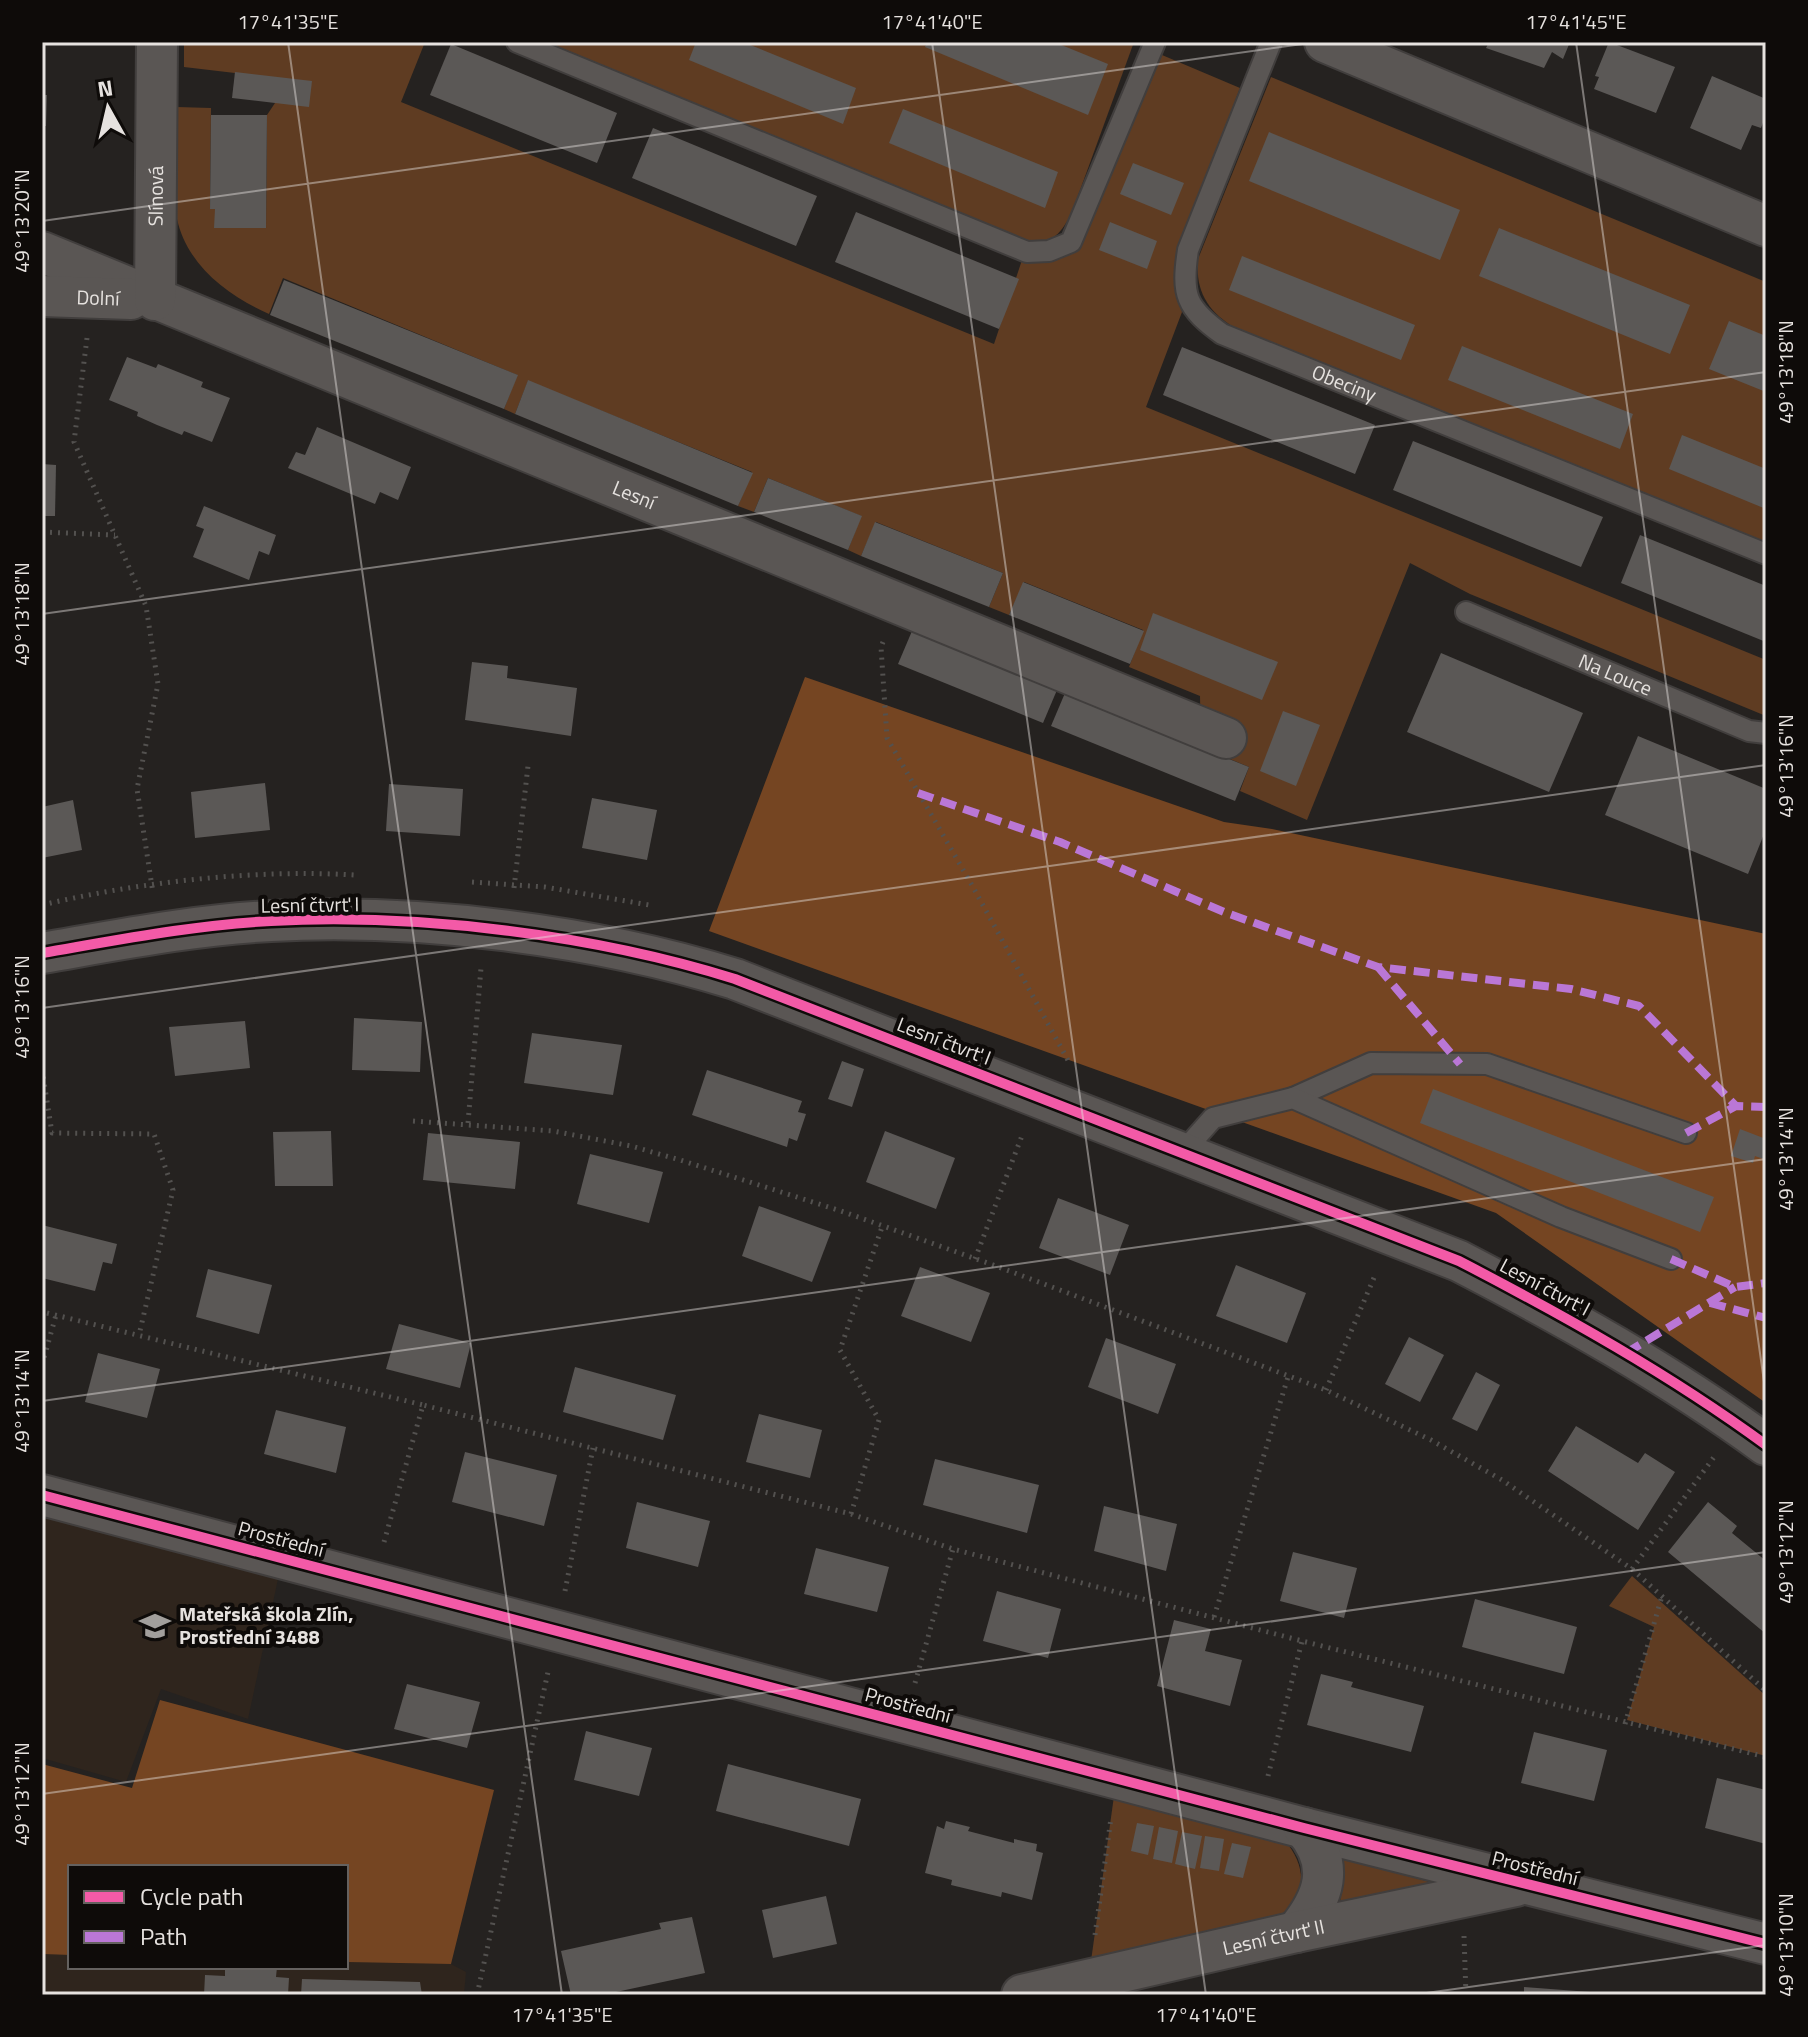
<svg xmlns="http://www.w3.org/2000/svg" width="1808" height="2037" font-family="'Titillium Web',sans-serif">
<rect width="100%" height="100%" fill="#252220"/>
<g fill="#2f251d">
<polygon points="42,1502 281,1565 248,1719 161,1689 126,1782 42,1758"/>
<polygon points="42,1954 70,1955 70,1967 346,1967 346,1962 451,1964 466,1972 464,1995 42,1995"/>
</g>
<g fill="#5f3c22">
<path d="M184,42H425L401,102L994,344L1022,260L1083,239L1162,55L1240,88L1179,250L1174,276L1182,312L1146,407L1766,660V716L1470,594L1410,563L1307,820L1240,791L1249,767L1201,747L1200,696L1129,667L1143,630L1024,582L1009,615L989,607L1003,573L876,522L861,556L848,550L861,516L768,478L754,512L738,506L752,472L528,381L515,414L504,409L517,375L283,278L269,314C228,296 187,265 177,219C171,188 176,139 177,107L211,108L210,208L215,209V228H266L267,115L275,103L311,82L184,67Z"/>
<path d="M547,42H1134L1071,215C1060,234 1050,247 1026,242Z"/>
<path d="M1271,77L1766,282V544L1235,328C1208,312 1195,291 1198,259Z"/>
<polygon points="1632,1576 1766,1696 1766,1756 1627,1720 1654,1627 1609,1606"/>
<path d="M1114,1796L1284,1840C1307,1865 1308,1897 1280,1918L1091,1961Z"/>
<polygon points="1344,1858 1430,1882 1431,1884 1340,1903"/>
</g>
<g fill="#754522">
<polygon points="805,677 1224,822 1272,829 1766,934 1766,1403 1496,1213 709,931"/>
<polygon points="160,1700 494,1790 451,1964 346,1962 346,1867 70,1867 70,1955 42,1954 42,1764 132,1788"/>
</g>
<g fill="#5b5856">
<polygon points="696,42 743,42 856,88 843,124 689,60"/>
<polygon points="927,42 1054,42 1108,64 1088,115 925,47"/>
<polygon points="1489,42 1570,42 1563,59 1552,52 1544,68 1486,48"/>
<polygon points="1609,42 1675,67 1656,113 1594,89 1599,77 1595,76"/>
<polygon points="451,44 617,113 597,163 430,95"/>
<polygon points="235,72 312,81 309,107 232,98"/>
<polygon points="1712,76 1766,99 1766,115 1761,128 1752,125 1741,150 1690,128"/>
<polygon points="42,95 47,95 46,126 42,126"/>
<polygon points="903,109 1058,172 1045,208 889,143"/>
<polygon points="211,115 267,115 266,228 214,228 215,209 210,209"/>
<polygon points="653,128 817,196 796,246 632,178"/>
<polygon points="1269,132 1460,210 1440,260 1249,181"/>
<polygon points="1133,163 1184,183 1171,215 1120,194"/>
<polygon points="856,212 1019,279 999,329 835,262"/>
<polygon points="1110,222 1157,241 1147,269 1099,250"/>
<polygon points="1499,228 1690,305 1670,354 1479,276"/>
<polygon points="1242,256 1415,325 1401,360 1229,290"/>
<polygon points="284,280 518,375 504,409 270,315"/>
<polygon points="1729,321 1766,336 1766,392 1709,369"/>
<polygon points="1462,346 1633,414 1620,449 1448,380"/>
<polygon points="1182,347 1375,425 1355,474 1163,395"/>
<polygon points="127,357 156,368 158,364 203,382 201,387 230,398 212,442 184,431 182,435 157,425 137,416 138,412 109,400"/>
<polygon points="528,380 753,473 738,506 515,414"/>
<polygon points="317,427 411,467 398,500 380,492 375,504 288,468 296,452 305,455"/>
<polygon points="1682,435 1766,469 1766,509 1669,469"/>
<polygon points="1413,441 1603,517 1581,567 1393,490"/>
<polygon points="42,464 56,465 55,516 42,516"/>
<polygon points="768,478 862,516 848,550 754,512"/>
<polygon points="204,506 276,535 269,555 259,551 249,580 193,557 204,529 196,526"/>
<polygon points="875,522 1003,573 989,607 861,556"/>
<polygon points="1640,535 1766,586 1766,642 1621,583"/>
<polygon points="1023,582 1144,631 1130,664 1009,615"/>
<polygon points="1153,613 1278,662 1262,700 1140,650"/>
<polygon points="912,631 1057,690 1043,723 898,664"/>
<polygon points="1441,653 1583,713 1549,792 1407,732"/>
<polygon points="472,662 508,666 507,678 577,688 571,736 465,720"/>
<polygon points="1065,693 1249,767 1235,801 1051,726"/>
<polygon points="1283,711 1320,725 1296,786 1260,771"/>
<polygon points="1638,736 1766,789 1766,829 1748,874 1605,815"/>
<polygon points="265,783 270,830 195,838 191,792"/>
<polygon points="389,784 463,789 460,836 386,831"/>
<polygon points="592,798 657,810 647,860 582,848"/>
<polygon points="73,800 82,850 42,858 42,807"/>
<polygon points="354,1018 422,1022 420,1072 352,1070"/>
<polygon points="245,1021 250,1068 175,1076 169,1027"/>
<polygon points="532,1033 622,1045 613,1095 524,1083"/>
<polygon points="842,1061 864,1069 852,1107 828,1099"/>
<polygon points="707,1070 802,1101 798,1112 806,1114 797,1141 789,1138 787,1147 692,1115"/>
<polygon points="1433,1089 1714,1197 1700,1232 1420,1123"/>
<polygon points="1740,1129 1766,1139 1766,1160 1755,1156 1753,1163 1731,1156"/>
<polygon points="331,1131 333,1186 275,1186 273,1132"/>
<polygon points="885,1131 955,1158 936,1209 866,1182"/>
<polygon points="428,1133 520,1142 515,1189 423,1180"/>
<polygon points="590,1154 663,1172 649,1223 577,1204"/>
<polygon points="1058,1198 1129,1225 1110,1275 1039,1248"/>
<polygon points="759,1206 831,1232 812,1282 742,1256"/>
<polygon points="42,1225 117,1244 112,1264 103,1262 95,1291 42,1278 45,1247 42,1246"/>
<polygon points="1236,1265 1306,1293 1287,1343 1216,1316"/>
<polygon points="920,1267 990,1293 971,1342 901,1316"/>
<polygon points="208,1269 272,1285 259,1334 196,1317"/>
<polygon points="399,1324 471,1343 460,1388 386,1369"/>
<polygon points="1409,1337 1444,1355 1420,1402 1385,1384"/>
<polygon points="1106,1338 1176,1364 1158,1414 1088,1387"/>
<polygon points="98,1353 160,1369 147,1418 85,1402"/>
<polygon points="575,1367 676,1395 663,1440 563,1412"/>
<polygon points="1476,1372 1500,1385 1477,1431 1452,1419"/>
<polygon points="276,1410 346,1427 336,1473 264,1454"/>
<polygon points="759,1414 822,1430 810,1478 746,1462"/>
<polygon points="1576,1426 1638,1463 1645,1453 1675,1472 1638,1530 1548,1471"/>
<polygon points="465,1452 557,1475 544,1526 452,1502"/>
<polygon points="935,1459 1039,1485 1027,1533 923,1505"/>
<polygon points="637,1502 710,1521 698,1567 626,1548"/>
<polygon points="1708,1502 1737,1526 1732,1533 1766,1561 1766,1634 1668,1552"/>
<polygon points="1104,1506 1177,1524 1166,1571 1094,1551"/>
<polygon points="816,1548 889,1567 877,1612 804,1594"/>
<polygon points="1293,1552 1357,1568 1344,1618 1280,1601"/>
<polygon points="997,1591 1061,1609 1048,1658 983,1641"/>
<polygon points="1475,1599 1577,1627 1564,1674 1462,1647"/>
<polygon points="1174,1620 1211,1629 1205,1651 1242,1660 1230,1706 1157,1686"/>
<polygon points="1321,1674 1353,1682 1351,1687 1424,1706 1411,1752 1307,1725"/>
<polygon points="407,1684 480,1702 467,1748 394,1729"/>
<polygon points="586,1731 652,1748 639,1796 574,1780"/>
<polygon points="1534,1732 1607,1750 1594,1801 1521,1783"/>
<polygon points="728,1764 861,1799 849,1846 716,1811"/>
<polygon points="1717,1778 1766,1790 1766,1844 1705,1828"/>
<polygon points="946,1821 970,1827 968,1831 1014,1843 1014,1839 1037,1844 1036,1851 1043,1853 1032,1900 1002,1892 1001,1897 951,1885 952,1880 925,1873 937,1826 944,1829"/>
<polygon points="1137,1823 1154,1826 1148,1855 1131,1851"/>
<polygon points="1159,1827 1178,1831 1172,1863 1153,1859"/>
<polygon points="1182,1832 1202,1836 1195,1869 1175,1864"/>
<polygon points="1205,1836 1224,1839 1219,1871 1200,1868"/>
<polygon points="1232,1843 1251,1847 1243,1878 1224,1874"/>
<polygon points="826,1896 837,1944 773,1958 762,1910"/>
<polygon points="692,1917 705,1973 602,1995 571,1995 561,1951 661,1929 659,1923"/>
<polygon points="225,1967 277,1967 276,1977 289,1978 288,1995 204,1995 205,1975 225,1976"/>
<polygon points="302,1979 420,1982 422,1995 301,1995"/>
<polygon points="1524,1987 1590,1992 1590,1995 1524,1995"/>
</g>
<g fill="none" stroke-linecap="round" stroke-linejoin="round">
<defs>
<g id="lane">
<polyline points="517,42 1027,252 1049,251 1071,242 1155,42"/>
<path id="s1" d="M1271,42L1188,250C1181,295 1186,308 1222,334L1766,554"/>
<path id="s2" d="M1466,612L1749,731L1766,733"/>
<polyline points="1293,1098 1371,1063 1487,1064 1686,1133"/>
<polyline points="1182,1153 1213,1118 1293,1098 1561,1217 1671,1259"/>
</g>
<g id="street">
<polyline points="1325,42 1766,226"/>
<path id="s3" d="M42,252L1226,738"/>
<path id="s4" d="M42,296L131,299"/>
<path id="s5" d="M155,300L157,42"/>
<path d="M42,953C118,940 194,925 271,921C419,913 594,935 735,979L1459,1261C1565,1316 1669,1374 1766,1445"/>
<polyline points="42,1495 1304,1828 1766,1944"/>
<path d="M1296,1932C1324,1898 1336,1865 1304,1828"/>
<path id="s6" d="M1022,1995L1296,1932L1516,1886"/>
</g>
</defs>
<use href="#lane" stroke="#413e3d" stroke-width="24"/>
<use href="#street" stroke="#413e3d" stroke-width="44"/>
<g stroke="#53514f" stroke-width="5" stroke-dasharray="2 6" stroke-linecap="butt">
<polyline points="87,338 74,442 146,606 158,684 137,789 153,893"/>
<polyline points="42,532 115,535"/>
<polyline points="883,642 881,647 887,738 973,887 1070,1064"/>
<polyline points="472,882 545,887 649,905"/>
<polyline points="514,888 528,766"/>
<path d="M42,905C139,882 255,869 354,875"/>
<polyline points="42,1069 52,1133 154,1134 173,1190 139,1335"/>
<polyline points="413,1121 553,1131 631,1146 680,1160 841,1211 996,1266 1326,1390 1431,1440 1502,1480 1632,1569 1766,1691"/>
<polyline points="468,1123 481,968"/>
<polyline points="975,1259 1023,1133"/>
<polyline points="47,1313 423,1405"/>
<polyline points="42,1365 56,1315"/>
<polyline points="1326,1390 1376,1273"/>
<polyline points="851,1514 879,1420 840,1350 882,1227"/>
<polyline points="384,1542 423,1405 851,1514 953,1549 1302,1641 1766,1757"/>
<polyline points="1632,1569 1714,1457"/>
<polyline points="565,1591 593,1448"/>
<polyline points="1214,1617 1288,1377"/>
<polyline points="915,1683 953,1549"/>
<polyline points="1625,1724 1662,1596"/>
<polyline points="1268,1776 1302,1641"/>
<polyline points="1095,1935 1111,1818"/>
<polyline points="1464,1936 1466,1995"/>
<polyline points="477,1995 548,1672"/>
</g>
<use href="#lane" stroke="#5a5654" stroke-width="20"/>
<use href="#street" stroke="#5a5654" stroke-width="40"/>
<g stroke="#ba77d6" stroke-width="8" stroke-dasharray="16 8" stroke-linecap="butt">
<polyline points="918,793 1060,842 1224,912 1378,967 1571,989 1639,1006 1736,1106"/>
<polyline points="1378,967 1460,1064"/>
<polyline points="1686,1133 1736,1106 1766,1107"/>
<polyline points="1671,1259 1735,1287 1766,1283"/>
<polyline points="1710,1303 1766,1318"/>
<polyline points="1626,1353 1735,1287"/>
</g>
<defs>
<g id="cycleway">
<path d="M42,953C118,940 194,925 271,921C419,913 594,935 735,979L1459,1261C1565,1316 1669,1374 1766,1445"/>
<polyline points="42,1495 1304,1828 1766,1944"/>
</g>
</defs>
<use href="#cycleway" stroke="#0e0b09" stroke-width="15"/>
<use href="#cycleway" stroke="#f35aa7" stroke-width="10"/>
</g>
<path fill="none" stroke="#e6e2df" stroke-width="2" stroke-opacity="0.45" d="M288,42L562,1995M932,42L1206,1995M1576,42L1766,1396M42,221L1317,42M42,614L1766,372M42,1008L1766,765M42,1401L1766,1159M42,1794L1766,1552M1412,1995L1766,1945"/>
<defs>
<symbol id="school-bare" viewBox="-9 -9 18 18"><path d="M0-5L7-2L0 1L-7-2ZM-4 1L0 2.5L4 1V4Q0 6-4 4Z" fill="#a29f9c" stroke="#0e0b09" stroke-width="2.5" paint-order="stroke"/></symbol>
</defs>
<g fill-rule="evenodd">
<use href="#school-bare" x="133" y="1604" width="44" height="44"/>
</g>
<g text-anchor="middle" stroke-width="8" stroke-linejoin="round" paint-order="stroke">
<g font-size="20" fill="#e6e2df" stroke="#0e0b09">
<text dy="7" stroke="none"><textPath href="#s5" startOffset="104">Slínová</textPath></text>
<text dy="7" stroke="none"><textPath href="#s4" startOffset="56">Dolní</textPath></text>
<text dy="7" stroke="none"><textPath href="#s1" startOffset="454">Obeciny</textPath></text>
<text dy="7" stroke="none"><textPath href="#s3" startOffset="640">Lesní</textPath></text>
<text dy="7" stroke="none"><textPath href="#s2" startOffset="162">Na Louce</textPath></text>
<text transform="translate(310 905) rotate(-1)" y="7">Lesní čtvrť I</text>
<text transform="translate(944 1041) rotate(21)" y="7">Lesní čtvrť I</text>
<text transform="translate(1545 1287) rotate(28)" y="7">Lesní čtvrť I</text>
<text transform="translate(281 1539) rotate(15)" y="7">Prostřední</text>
<text transform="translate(908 1705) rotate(15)" y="7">Prostřední</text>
<text transform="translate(1535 1868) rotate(14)" y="7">Prostřední</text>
<text dy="7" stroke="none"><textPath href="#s6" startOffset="258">Lesní čtvrť II</textPath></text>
</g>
<g font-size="20" font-weight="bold" fill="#e6e2df" stroke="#0e0b09" text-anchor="start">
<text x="179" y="1621">Mateřská škola Zlín,<tspan x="179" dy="23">Prostřední 3488</tspan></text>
</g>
</g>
<rect width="1808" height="2037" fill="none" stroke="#0e0b09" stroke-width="88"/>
<rect x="68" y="1865" width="280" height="104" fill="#0e0b09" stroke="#64615f" stroke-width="2"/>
<rect x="84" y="1891" width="40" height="12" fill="#f35aa7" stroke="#64615f" stroke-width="2"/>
<text x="140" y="1905" font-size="24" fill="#e6e2df">Cycle path</text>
<rect x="84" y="1931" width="40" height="12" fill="#ba77d6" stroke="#64615f" stroke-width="2"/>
<text x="140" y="1945" font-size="24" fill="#e6e2df">Path</text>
<g transform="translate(108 108) rotate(352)" stroke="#0e0b09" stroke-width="6" paint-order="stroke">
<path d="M0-6L14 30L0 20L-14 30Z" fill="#e6e2df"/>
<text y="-12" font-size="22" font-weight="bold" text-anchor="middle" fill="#e6e2df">N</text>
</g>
<rect x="44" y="44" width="1720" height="1949" fill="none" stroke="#e6e2df" stroke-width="3"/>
<g font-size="20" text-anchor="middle" fill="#e6e2df">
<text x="288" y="29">17°41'35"E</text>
<text x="932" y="29">17°41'40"E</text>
<text x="1576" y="29">17°41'45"E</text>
<text transform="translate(22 221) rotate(-90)" y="7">49°13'20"N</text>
<text transform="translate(1786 372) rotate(-90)" y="7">49°13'18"N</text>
<text transform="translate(22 614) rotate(-90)" y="7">49°13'18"N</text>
<text transform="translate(1786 766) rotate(-90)" y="7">49°13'16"N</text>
<text transform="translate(22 1007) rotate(-90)" y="7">49°13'16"N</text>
<text transform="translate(1786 1159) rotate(-90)" y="7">49°13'14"N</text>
<text transform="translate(22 1401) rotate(-90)" y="7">49°13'14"N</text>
<text transform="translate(1786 1552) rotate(-90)" y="7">49°13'12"N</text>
<text transform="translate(22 1794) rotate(-90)" y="7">49°13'12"N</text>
<text transform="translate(1786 1945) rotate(-90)" y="7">49°13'10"N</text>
<text x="562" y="2022">17°41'35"E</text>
<text x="1206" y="2022">17°41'40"E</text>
</g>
</svg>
